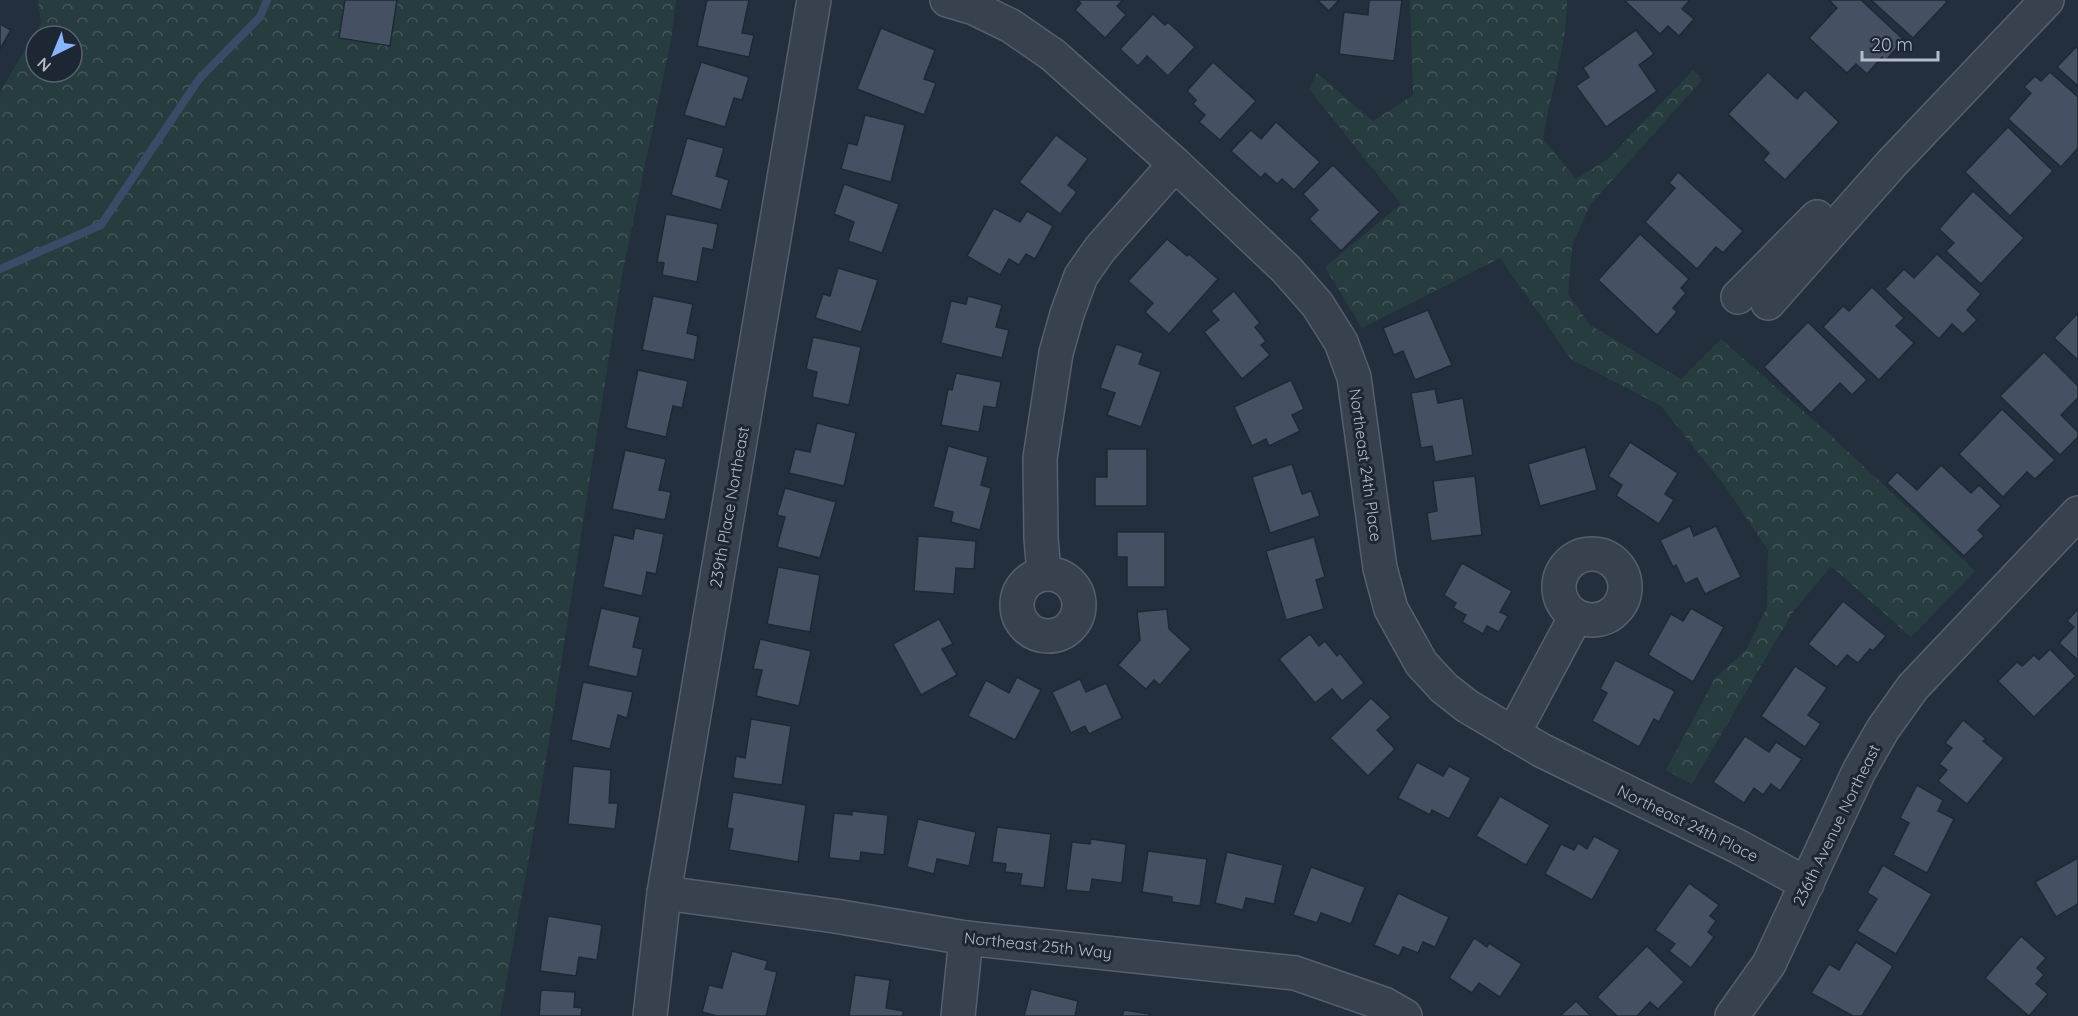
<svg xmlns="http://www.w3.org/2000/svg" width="2078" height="1016" font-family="Quicksand,sans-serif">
<defs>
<pattern id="forest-crowns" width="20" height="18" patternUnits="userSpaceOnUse" patternTransform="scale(1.5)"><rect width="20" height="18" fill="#263c3f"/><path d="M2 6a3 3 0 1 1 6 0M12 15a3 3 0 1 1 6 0" fill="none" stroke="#435659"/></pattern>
</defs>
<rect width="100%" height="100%" fill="#242f3e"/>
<g fill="url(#forest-crowns)" fill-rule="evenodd">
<path d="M38,0H676L671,40L621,280L541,791L500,1016H0V92L41,23ZM36,36H72V72H36Z"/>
<path d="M1410,0H1567C1567,47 1550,93 1543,139L1576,179L1608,159L1693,70L1702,80L1590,205L1572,246L1568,294L1590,325L1681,379L1721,339L1826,431L1975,571L1911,637L1831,566L1792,613L1692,784L1666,770L1715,678L1746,650L1767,607L1768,550L1727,489L1661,406L1571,359L1500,258L1362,328L1325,267L1401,204L1309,89L1317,73L1373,121L1413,95Z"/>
</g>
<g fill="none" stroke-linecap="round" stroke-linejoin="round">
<polyline stroke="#394c67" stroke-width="8" points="0,269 101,225 199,79 260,17 267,0"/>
</g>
<g fill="#455162" stroke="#1f2835" stroke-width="1.5">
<polygon points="345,0 397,0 390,46 339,38"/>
<polygon points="707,0 749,0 742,33 754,35 749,57 697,46"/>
<polygon points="1077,0 1123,0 1117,6 1126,15 1105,38 1075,10 1081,3"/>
<polygon points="1317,0 1339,0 1329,11"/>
<polygon points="1369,0 1402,0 1394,61 1339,54 1344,12 1368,15"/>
<polygon points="1624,0 1690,0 1682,9 1694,19 1679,36 1668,26 1660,34"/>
<polygon points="1829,0 1861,0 1904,40 1885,61 1882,57 1867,74 1856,64 1847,73 1809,38 1837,8"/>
<polygon points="1871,0 1945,0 1947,2 1913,38"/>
<polygon points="1153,14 1165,25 1168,22 1195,47 1168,76 1147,56 1138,66 1120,49"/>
<polygon points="0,24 11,30 0,49"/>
<polygon points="881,28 935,50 924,79 936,83 924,115 857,89"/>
<polygon points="1636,30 1654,54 1639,65 1657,91 1606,127 1576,86 1589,77 1583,68"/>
<polygon points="2076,47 2078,49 2078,86 2057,67"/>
<polygon points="701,62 749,77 742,100 734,98 725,127 684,115"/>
<polygon points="1213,62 1256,101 1220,140 1199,122 1205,115 1193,104 1196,100 1187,91"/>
<polygon points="1768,72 1797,99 1805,90 1839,122 1785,180 1763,160 1769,153 1728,114"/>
<polygon points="2050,72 2078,97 2078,148 2061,167 2008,119 2031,93 2024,87 2035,76 2041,81"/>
<polygon points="865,115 905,125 891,182 841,169 848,143 857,145"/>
<polygon points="1276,122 1320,162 1294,190 1282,179 1277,184 1265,173 1261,178 1231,151 1251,130 1261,139"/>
<polygon points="2008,127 2053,171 2010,216 1965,172"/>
<polygon points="1056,135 1088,159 1068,185 1077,192 1060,214 1019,182"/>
<polygon points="687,138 724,148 716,176 729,180 721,210 671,195"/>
<polygon points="1333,165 1380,212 1341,251 1309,219 1318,210 1303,194"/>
<polygon points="1678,172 1743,231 1723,253 1716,247 1697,269 1645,222 1675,188 1669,183"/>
<polygon points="844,184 899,204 882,253 848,241 854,222 834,214"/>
<polygon points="1973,191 2024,238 1981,284 1946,251 1954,243 1939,229"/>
<polygon points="994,208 1020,222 1027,211 1053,226 1035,259 1026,254 1019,265 1009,259 1000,275 967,256"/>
<polygon points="666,214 718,224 713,250 703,248 697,282 662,275 664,263 657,262"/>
<polygon points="1640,234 1689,279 1681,288 1686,293 1673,308 1677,312 1657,335 1598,280"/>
<polygon points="1167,239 1187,256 1189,254 1218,279 1169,334 1145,312 1153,303 1128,281"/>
<polygon points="1937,254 1981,294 1967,310 1977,320 1963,334 1952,324 1939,339 1885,289 1904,269 1914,278"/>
<polygon points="838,268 878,280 861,332 815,318 823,294 830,296"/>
<polygon points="1872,287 1904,318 1896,326 1914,343 1879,380 1823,327 1843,306 1849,311"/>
<polygon points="1234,291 1260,323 1255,327 1266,341 1261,345 1270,355 1242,379 1204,332 1219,320 1211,311"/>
<polygon points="653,296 693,304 687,333 698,336 694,360 642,350"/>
<polygon points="968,296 1002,305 996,327 1009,330 1002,358 941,343 951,301 966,304"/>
<polygon points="1428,310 1452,365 1415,380 1403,351 1394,355 1383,328"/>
<polygon points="2078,313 2078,360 2054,338"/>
<polygon points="1808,322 1867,380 1852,395 1840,383 1811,413 1764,367"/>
<polygon points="813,337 861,347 849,405 812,397 817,372 806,369"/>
<polygon points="1116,344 1143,353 1139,364 1161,372 1141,427 1107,415 1115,393 1100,388"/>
<polygon points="2044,352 2078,386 2078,398 2061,415 2078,432 2078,437 2060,455 2000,396"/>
<polygon points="638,370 688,381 682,408 673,406 666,437 626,428"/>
<polygon points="956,373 1001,382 996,408 984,406 979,432 941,425 948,389 952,390"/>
<polygon points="1291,380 1304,409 1292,415 1300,431 1269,446 1266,439 1252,446 1234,407"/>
<polygon points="1435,389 1438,403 1463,398 1473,455 1435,462 1432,446 1421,448 1411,393"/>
<polygon points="2002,409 2055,460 2035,479 2027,472 2003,497 1959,454"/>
<polygon points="817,423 856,433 844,486 789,473 795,449 810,452"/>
<polygon points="1630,442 1678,473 1665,494 1674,500 1659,524 1616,496 1622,485 1608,476"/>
<polygon points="948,446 988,457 981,485 991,488 980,530 951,522 953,512 933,507"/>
<polygon points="1585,447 1597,490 1540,506 1528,464"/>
<polygon points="1107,449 1147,449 1147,506 1095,506 1095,477 1107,477"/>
<polygon points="625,450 666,459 659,490 671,492 665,520 612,509"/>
<polygon points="1292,464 1302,494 1311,491 1320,516 1270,533 1252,477"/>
<polygon points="1941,465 1971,493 1979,485 2001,506 1978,530 1984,536 1964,556 1887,483 1897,472 1917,490"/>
<polygon points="1475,476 1482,535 1431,541 1427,513 1437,511 1433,481"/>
<polygon points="785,488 836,502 820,558 777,547 785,517 777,515"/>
<polygon points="1690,526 1694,536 1716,526 1741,577 1705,594 1697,578 1685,584 1676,565 1673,567 1660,540"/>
<polygon points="635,528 664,534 656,574 647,572 642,596 603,587 614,535 633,539"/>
<polygon points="1117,532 1165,532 1165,587 1127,587 1127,557 1117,557"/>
<polygon points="918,536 976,541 974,569 956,568 954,594 914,591"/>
<polygon points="1314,537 1325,577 1316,580 1324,609 1286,620 1266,551"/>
<polygon points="1462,563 1512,591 1500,612 1508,616 1499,632 1487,626 1483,634 1462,622 1466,615 1453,608 1456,603 1444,595"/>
<polygon points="778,567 820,575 810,632 767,624"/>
<polygon points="1843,601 1886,636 1873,651 1870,649 1858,663 1847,655 1837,667 1808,644"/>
<polygon points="601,608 640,617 633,647 643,649 637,677 588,666"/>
<polygon points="1691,608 1724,627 1693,682 1648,655 1671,614 1683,621"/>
<polygon points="1167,609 1169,629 1191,649 1160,685 1154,680 1146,689 1118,665 1140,640 1137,612"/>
<polygon points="2078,609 2078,660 2059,643 2074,627 2067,621"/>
<polygon points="939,619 953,644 942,649 957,675 921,695 893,644"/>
<polygon points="1310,634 1319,646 1325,641 1337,656 1340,653 1364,683 1342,701 1332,689 1315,703 1279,659"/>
<polygon points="760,639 811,651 799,706 756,696 762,670 753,669"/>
<polygon points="2050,649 2076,676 2034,717 1998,681 2017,662 2022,666 2034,655 2039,660"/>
<polygon points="1615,660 1675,691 1659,722 1654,719 1639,747 1592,721 1607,693 1600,689"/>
<polygon points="1795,666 1827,688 1808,715 1821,724 1805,747 1761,716"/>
<polygon points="1017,677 1041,690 1015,740 968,716 986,680 1009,693"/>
<polygon points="1080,679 1086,692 1106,683 1122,718 1089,734 1085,726 1071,733 1052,692"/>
<polygon points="583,682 633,692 627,718 618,715 610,749 571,740"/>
<polygon points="1371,698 1391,717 1377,730 1395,749 1368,776 1330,738"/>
<polygon points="751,719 791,726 782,785 733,778 736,756 745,758"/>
<polygon points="1963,720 1986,739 1983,741 2004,758 1967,804 1938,781 1947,770 1939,764 1952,748 1945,743"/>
<polygon points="1745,736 1769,752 1776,742 1802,759 1780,791 1771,784 1763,795 1754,788 1744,803 1713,782"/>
<polygon points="1417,762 1443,776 1449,766 1471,778 1449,819 1432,810 1430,815 1398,798"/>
<polygon points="573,766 611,770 609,803 618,803 615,829 568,824"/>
<polygon points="1917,785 1943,800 1938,811 1954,819 1927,873 1893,855 1909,823 1900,818"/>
<polygon points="733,792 806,805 798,862 729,850 733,829 727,828"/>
<polygon points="1500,796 1550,825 1526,865 1476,836"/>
<polygon points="852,811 888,815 884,855 861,852 860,861 829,858 834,813 852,815"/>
<polygon points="918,819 976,832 969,866 937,859 934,874 907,867"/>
<polygon points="997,827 1051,834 1044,888 1020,885 1022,874 1005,872 1006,864 992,862"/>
<polygon points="1594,836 1620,850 1592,900 1545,874 1561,844 1574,850 1578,843 1587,849"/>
<polygon points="1091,839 1126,844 1122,883 1092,879 1090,892 1066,890 1072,842 1090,844"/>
<polygon points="1148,851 1207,859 1200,906 1172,902 1172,897 1142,892"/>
<polygon points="1227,852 1283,865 1274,904 1246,898 1243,910 1215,903"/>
<polygon points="2078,858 2078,904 2056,917 2035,882"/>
<polygon points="1883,865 1932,894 1896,954 1857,931 1877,899 1867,893"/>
<polygon points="1311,867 1365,887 1351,924 1321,913 1317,923 1293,915"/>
<polygon points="1689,883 1719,905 1710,916 1716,921 1708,932 1714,937 1691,968 1669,951 1675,944 1655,930"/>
<polygon points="1398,893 1449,917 1435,947 1423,942 1418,953 1403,947 1399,956 1374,945"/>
<polygon points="548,916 602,925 597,960 579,957 576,976 540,971"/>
<polygon points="2021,936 2046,958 2037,968 2044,975 2036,984 2048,994 2029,1016 1985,978"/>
<polygon points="1474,938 1487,947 1489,943 1522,964 1500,997 1479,983 1472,993 1449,978"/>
<polygon points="1856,942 1893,966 1862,1016 1853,1016 1811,993 1829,964 1839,970"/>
<polygon points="1647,946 1684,982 1658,1009 1650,1002 1637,1016 1617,1016 1597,997"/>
<polygon points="732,951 768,961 765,969 777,972 766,1016 717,1016 702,1012 709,985 722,988"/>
<polygon points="855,975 890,980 886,1008 903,1011 903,1016 849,1016"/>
<polygon points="1031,989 1078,1001 1075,1016 1024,1016"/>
<polygon points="541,990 575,992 574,1007 582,1008 581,1016 539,1016"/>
<polygon points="1576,1001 1591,1016 1560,1016"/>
<polygon points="1124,1010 1150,1014 1150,1016 1122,1016"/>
</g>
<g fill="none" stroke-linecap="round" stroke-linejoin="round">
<defs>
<g id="minor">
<polyline points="947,0 974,8 1011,26 1053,55 1175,164 1286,269 1317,304 1341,342 1354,377 1380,568 1391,609 1421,663 1444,688 1467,706 1541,750 1739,847 1807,884"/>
<polyline points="1738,297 1817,217"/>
<polyline points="1768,303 1892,163 2047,0"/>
<circle cx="1592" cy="587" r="33"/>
<polyline points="1044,574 1041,538 1040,458 1056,353 1067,314 1081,276 1100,249 1175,164"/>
<circle cx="1048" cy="605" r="31"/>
<polyline points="1513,734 1576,616"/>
<polyline points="664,893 835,916 966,938 1295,973 1384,1004 1405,1016"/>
<polyline points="650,1016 664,893 814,0"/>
<polyline points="958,1016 966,938"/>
<polyline points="1732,1016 1769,964 1859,771 1883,729 1913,687 2078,513"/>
</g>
</defs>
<use href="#minor" stroke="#565f6c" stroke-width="36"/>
<use href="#minor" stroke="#38414e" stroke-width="33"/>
</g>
<g text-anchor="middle" stroke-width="6" stroke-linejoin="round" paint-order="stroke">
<g font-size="16" fill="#b4bcc9" stroke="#1d2633">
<text transform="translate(1366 465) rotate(82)" y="6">Northeast 24th Place</text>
<text transform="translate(729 507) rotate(-80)" y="6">239th Place Northeast</text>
<text transform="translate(1688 823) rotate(26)" y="6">Northeast 24th Place</text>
<text transform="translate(1836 825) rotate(-64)" y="6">236th Avenue Northeast</text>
<text transform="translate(1038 945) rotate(6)" y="6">Northeast 25th Way</text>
</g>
</g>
<g transform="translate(54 54) rotate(223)"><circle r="28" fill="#1d2633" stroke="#59626f" stroke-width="1.5"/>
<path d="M0-4.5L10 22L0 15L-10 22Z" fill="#8ab4f8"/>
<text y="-9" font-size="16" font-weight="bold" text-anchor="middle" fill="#b4bcc9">N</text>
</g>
<path d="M1862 51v9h76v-9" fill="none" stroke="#b4bcc9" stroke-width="3"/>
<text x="1871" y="51" font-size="18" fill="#b4bcc9" stroke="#1d2633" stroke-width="4.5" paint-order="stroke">20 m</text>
</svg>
